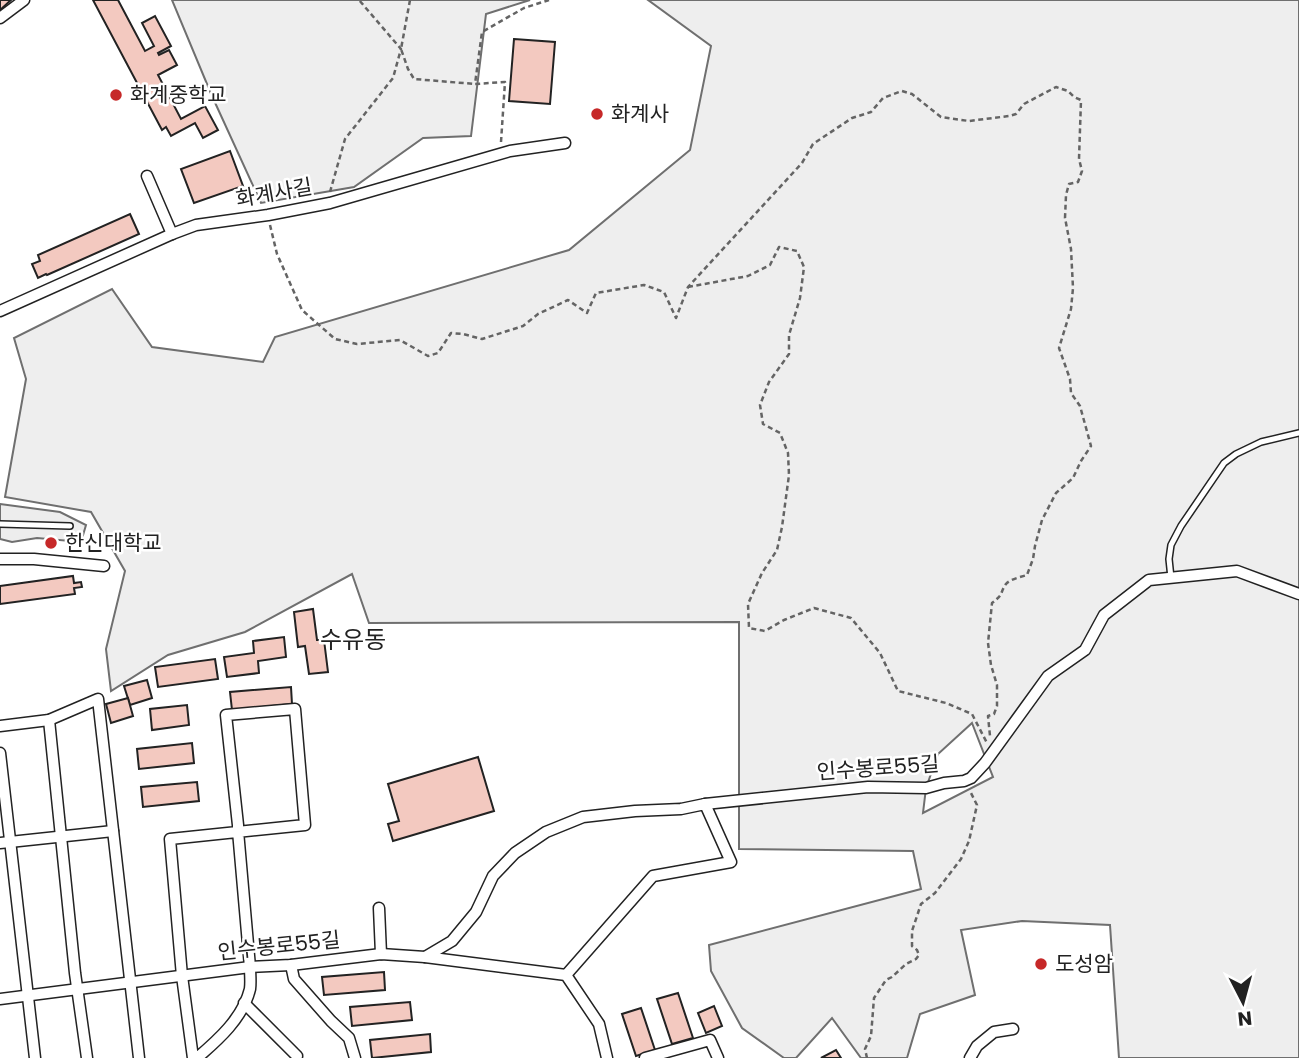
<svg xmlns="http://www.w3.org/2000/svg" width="1299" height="1058" font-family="Poppins,'Noto Sans KR',sans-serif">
<rect width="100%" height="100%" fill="#fff"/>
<g fill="#eee" stroke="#6f6f6f" stroke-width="2" fill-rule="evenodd">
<polygon points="172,0 530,0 486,14 471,136 423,138 354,187 261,203 212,96"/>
<path d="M648,0H1299V1058H1119L1110,925L1022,921L961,930L975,995L920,1014L907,1058H861L832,1018L796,1058H784L742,1028L711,971L709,945L921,889L913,851L739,849V622L369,623L352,574L245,632L168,655L111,691L106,649L125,571L91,512L5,497L26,379L14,338L112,289L152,347L263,362L275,337L569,250L690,150L711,46ZM972,723L993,777L923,813L926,788L938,754Z"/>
</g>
<polygon fill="#ededed" stroke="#6f6f6f" stroke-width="2" points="0,504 60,512 86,525 81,542 37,538 12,542 0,539"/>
<g fill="#f3c9c0" stroke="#222" stroke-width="2">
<polygon points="0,0 11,0 0,10"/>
<polygon points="93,0 118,0 145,51 154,46 142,23 155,16 171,46 158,53 159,55 169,50 177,65 158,75 181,119 205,106 218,130 203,138 195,123 171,136 166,127 162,130"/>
<polygon points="514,39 555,42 550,104 509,101"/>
<polygon points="230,151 243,186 194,203 181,169"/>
<polygon points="130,214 139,234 47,275 46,274 38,278 32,264 40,261 38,255"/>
<polygon points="73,576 74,583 81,582 82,587 74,588 75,594 0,604 0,586"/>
<polygon points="313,609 317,640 324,640 328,672 309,674 305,646 298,647 294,612"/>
<polygon points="284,637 286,657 258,661 259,673 227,677 224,657 254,653 253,641"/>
<polygon points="215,659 218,679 158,687 155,667"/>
<polygon points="147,680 152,698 130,705 124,686"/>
<polygon points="291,687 292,704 232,710 230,692"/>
<polygon points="128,698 133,716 111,723 106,704"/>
<polygon points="187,705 189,725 152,730 150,709"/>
<polygon points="192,743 194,763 139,769 137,749"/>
<polygon points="478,757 494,811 393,841 388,824 399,821 388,784"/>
<polygon points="197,782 199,801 143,807 141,787"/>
<polygon points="384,972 385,990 324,995 322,977"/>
<polygon points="678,993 693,1038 672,1044 657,999"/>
<polygon points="410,1002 412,1020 352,1026 350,1007"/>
<polygon points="714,1006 722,1026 706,1033 698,1013"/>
<polygon points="641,1008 655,1050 636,1056 622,1014"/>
<polygon points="430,1034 431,1052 372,1058 370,1040"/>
<polygon points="836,1050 841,1058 821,1058"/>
</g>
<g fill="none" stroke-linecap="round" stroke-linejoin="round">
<defs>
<g id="service">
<polyline points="0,524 70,526"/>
<polyline points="1171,578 1169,559 1171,545 1181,526 1224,463 1236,454 1261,442 1299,433"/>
</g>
<g id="minor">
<polyline points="0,18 24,0"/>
<polyline points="147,176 172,234"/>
<polyline points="0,311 172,234 196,225 268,215 330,203 510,151 565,143"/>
<polyline points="0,559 34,559 104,566"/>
<polyline points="49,720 75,973 87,1058"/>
<polyline points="0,726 49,720 98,699 139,1058"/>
<polyline points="0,753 35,1058"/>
<polyline points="705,804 868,787 926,788 944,783 964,781 971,778 985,763 1048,676 1085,650 1104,615 1149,580 1237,571 1299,594"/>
<polyline points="0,843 113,831"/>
<polyline points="379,908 381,954"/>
<polyline points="425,957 452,941 476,912 493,876 515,853 546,832 583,817 635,811 681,809 705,804 731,862 653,876 566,975"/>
<polyline points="291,965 294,979 331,1021 349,1038 355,1058"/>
<polyline points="0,999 250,967 291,965 381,954 425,957 566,975 599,1024 607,1058"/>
<polyline points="244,1003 297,1056"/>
<path d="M193,1058L182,976L170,839L305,825L295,709L226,715L238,825V831L250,967C250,974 251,982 250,989C243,1018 218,1040 197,1058"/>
<polyline points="645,1058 710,1040 718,1058"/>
<polyline points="970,1058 977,1046 994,1032 1013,1029"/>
</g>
</defs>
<use href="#service" stroke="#222" stroke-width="8"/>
<use href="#minor" stroke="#222" stroke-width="13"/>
<g stroke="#646464" stroke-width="2.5" stroke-dasharray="5 3.5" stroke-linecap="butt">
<polyline points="410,0 401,49 408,69 414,79 475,84"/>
<polyline points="501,142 505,82 475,84 482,32 524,8 549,0"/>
<polyline points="330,192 345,139 393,78 401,49 359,0"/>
<path d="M270,225L277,254L302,310L335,339L357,344L400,340L428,356L438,353L451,333L463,334L482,339L523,326L538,314L568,300L587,313L596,293L644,285L664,292L676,318L688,287L802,163L813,144L852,118L871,112L883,98L902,91L912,94L941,117L969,121L1009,116L1016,114L1024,104L1056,87L1068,91L1074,97L1081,100L1079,159L1082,171L1078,182L1069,184L1066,195L1065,218L1071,249L1073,288L1071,309L1059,348L1070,379L1071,393L1080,406L1091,446L1081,461L1073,478L1056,493L1042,520L1035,546L1033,559L1027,575C1021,577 1010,579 1006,584C999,594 1005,593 992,603L988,643L991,665L997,685V706L994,714L988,716L990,736"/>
<polyline points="688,287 748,276 770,265 779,247 797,251 804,267 800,298 789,335 789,354 769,382 760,405 763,424 780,433 788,453 789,475 782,527 777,550 762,573 748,604 749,628 765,631 784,620 814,608 851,618 880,653 898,691 946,703 972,714 987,743"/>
<polyline points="867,1058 865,1049 871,1036 874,998 886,980 892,977 906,964 916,959 919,955 917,950 912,946 912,931 921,904 935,893 961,859 969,841 977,805 970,791"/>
</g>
<use href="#service" stroke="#fff" stroke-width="5"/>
<use href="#minor" stroke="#fff" stroke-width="10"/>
</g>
<g fill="#c62828" stroke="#fff" stroke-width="2.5">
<circle cx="116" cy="95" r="7"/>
<circle cx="597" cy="114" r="7"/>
<circle cx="51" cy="543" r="7"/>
<circle cx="1041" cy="964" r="7"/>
</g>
<g text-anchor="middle" stroke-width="5" stroke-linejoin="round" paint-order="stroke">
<g font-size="21" fill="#222" stroke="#fff" text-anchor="start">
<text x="130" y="102">화계중학교</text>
<text x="611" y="121">화계사</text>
<text x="65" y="550">한신대학교</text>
<text x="1055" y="971">도성암</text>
</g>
<g font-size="21" fill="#222" stroke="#fff">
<text transform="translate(274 193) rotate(-10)" y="7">화계사길</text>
<text transform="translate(878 768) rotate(-4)" y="7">인수봉로55길</text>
<text transform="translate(279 946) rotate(-6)" y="7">인수봉로55길</text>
</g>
<g font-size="24" fill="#222" stroke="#fff">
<text x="353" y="648">수유동</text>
</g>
</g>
<g transform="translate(1243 1002) rotate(174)" stroke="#ffffff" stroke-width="5" paint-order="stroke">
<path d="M0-5L12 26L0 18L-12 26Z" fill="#222222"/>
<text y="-10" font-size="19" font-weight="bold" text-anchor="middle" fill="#222222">N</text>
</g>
</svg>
